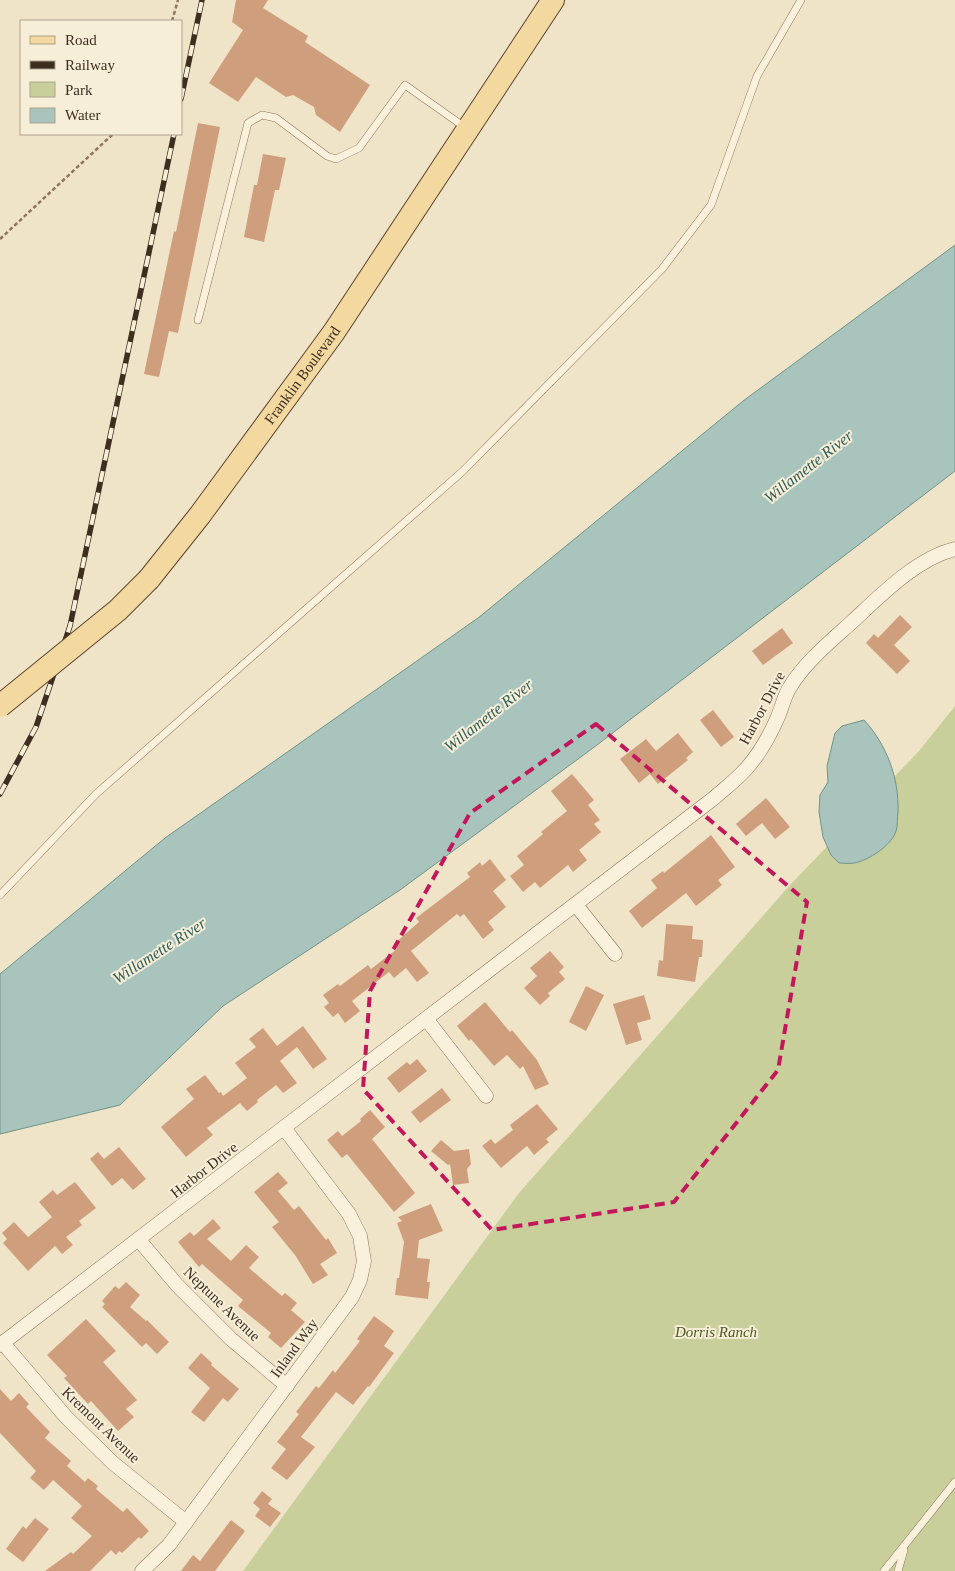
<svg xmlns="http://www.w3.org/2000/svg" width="955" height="1571" font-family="Georgia,serif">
<rect width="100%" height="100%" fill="#f0e4c8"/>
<polygon fill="#c9cf9b" points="955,706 955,1571 243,1571 519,1193 790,885 919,751"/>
<g fill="#a9c4bc" stroke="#6f938a">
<polygon points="955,245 955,471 593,748 400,890 223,1006 120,1105 0,1134 0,974 165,838 478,618 743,401"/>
<path d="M864,720C887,745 899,778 898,812C897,818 898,826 896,831C892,845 868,861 854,863C849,864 844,863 839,863L831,855L823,837L819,812L820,795L828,782L827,766L835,733L842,726Z"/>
</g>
<g fill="#cf9f7d">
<polygon points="236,0 268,0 263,8 308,36 305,42 370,85 340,132 316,115 314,107 293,95 286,97 256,77 238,102 209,83 243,30 232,22"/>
<polygon points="198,123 220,127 178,333 169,331 159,377 144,374 174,231 176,232"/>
<polygon points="263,154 286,158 279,190 275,190 264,242 244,237 254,185 257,185"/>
<polygon points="900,615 912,627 894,645 910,661 897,674 866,643 874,634 878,638"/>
<polygon points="782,628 793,643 763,665 752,651"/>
<polygon points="713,710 734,737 721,747 700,720"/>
<polygon points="678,733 693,752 686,758 688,760 658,784 650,774 639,783 620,759 646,739 656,751"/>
<polygon points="572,774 594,800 588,805 600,820 594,824 601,832 579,850 587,860 573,872 568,865 540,888 535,882 523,892 510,876 524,865 517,856 543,834 541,832 567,811 551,791"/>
<polygon points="766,798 790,827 775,839 762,823 746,836 736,824"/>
<polygon points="711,835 735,867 718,880 722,885 696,906 686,893 642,928 629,911 657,888 651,880 663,871 664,873"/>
<polygon points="490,859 506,880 493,891 506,907 488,922 494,930 483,939 464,914 460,917 457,914 411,951 429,973 417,982 406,968 394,978 389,972 352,1001 360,1011 345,1023 338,1013 333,1017 324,1007 329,1003 323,995 338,984 340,986 368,965 371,969 397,949 394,944 419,922 416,918 470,877 467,873 480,862 482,866"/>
<polygon points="666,924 693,926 692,939 703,940 702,957 699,957 695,982 657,976 659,960 663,961"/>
<polygon points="550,951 564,967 559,972 565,979 548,993 550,996 540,1005 524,988 537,976 530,968"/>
<polygon points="586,986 604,995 586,1031 569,1022"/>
<polygon points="644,995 651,1019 637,1023 642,1040 626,1045 613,1004"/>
<polygon points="485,1002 510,1032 512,1030 537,1060 549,1084 535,1090 523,1066 520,1069 507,1055 494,1066 471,1039 469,1041 457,1026"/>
<polygon points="303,1026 327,1059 313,1069 297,1047 280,1061 297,1083 283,1093 276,1085 257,1100 258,1102 247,1111 240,1103 207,1128 213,1135 186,1157 161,1127 194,1099 186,1089 205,1075 219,1093 221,1092 223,1096 247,1078 235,1063 256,1047 249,1039 263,1028 277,1046"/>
<polygon points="417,1059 427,1071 399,1093 387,1078 407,1062 410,1065"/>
<polygon points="442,1088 451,1100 420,1123 411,1112"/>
<polygon points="537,1104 558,1129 546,1139 549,1142 534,1155 527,1146 501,1168 482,1146 491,1139 495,1144 513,1130 510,1125"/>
<polygon points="370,1110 385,1127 372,1139 415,1193 394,1212 347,1154 342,1158 327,1140 338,1131 342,1136 361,1121 360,1119"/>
<polygon points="441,1140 454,1151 469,1149 471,1164 467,1169 469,1183 453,1185 450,1164 448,1165 431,1151"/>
<polygon points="119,1147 146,1179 133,1190 122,1178 112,1186 90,1159 98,1152 104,1159"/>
<polygon points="278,1172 288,1183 278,1191 294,1210 299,1206 326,1240 328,1238 337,1253 320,1264 328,1275 313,1284 295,1255 272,1227 279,1222 254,1192"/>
<polygon points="75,1182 96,1208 79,1221 82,1225 66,1237 73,1245 62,1254 55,1246 28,1271 3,1243 7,1239 2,1233 14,1222 28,1237 52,1217 39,1202 53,1190 57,1195"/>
<polygon points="431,1204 443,1231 419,1240 417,1258 430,1259 427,1282 430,1282 428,1299 395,1295 397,1278 399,1278 404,1242 397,1223 402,1221 398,1217"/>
<polygon points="213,1219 221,1228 207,1239 231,1261 246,1245 259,1257 249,1268 282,1296 285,1293 297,1303 291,1310 305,1322 281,1348 268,1337 271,1333 238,1306 243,1300 202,1264 199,1267 178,1242 190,1232 194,1236"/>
<polygon points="126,1282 140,1295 130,1307 146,1321 147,1320 169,1342 157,1354 146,1343 142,1347 102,1307 105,1304 102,1301 115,1286 119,1289"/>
<polygon points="374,1316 394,1331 384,1346 394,1353 369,1387 368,1386 353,1405 336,1392 301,1437 315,1447 287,1480 271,1468 286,1449 277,1442 299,1414 296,1412 316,1386 319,1388 333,1370 335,1373 360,1341 357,1339"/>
<polygon points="86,1319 116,1351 103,1362 137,1400 126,1409 134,1417 118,1431 91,1401 88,1404 64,1378 67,1376 47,1355"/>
<polygon points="201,1353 212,1363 211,1365 239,1389 228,1402 223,1398 204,1422 191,1412 210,1388 188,1368"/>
<polygon points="0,1389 11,1401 19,1393 29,1404 26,1407 50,1432 45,1438 71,1461 67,1466 85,1482 88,1478 98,1486 96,1489 123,1512 127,1508 149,1531 141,1539 139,1537 122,1553 119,1551 116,1555 111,1550 90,1571 45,1571 71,1552 73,1554 92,1536 71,1518 82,1506 53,1480 44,1490 30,1478 36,1471 0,1433"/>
<polygon points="262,1491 272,1499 268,1504 281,1513 270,1527 255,1516 260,1509 253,1503"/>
<polygon points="35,1518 49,1529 23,1562 6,1549 23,1526 26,1529"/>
<polygon points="231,1520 245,1531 215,1571 181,1571 193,1555 200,1561"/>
</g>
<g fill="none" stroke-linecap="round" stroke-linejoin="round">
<defs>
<g id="lane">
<polyline points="198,320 248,123 262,115 276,118 327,156 336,159 359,148 405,85 466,128"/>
<polyline points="0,895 96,794 463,471 662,269 711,205 757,76 801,0"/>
<polyline points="884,1571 955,1482"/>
<polyline points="898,1571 904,1550"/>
</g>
<g id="street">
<polyline points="576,905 615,954"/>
<polyline points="427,1020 486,1096"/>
<polyline points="139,1240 177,1285 231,1339 287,1386"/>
<polyline points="3,1343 66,1417 113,1463 186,1522"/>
<path d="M0,1345L714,798C724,789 736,780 745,770C758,756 769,737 777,719C782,708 784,696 790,687C806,661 831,641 853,621C881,595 917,558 955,549"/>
<polyline points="142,1571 169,1545 352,1297 360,1280 364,1261 360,1236 349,1214 284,1128"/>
</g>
<g id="primary">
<path id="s1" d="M149,579L200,515L334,332L553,0"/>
</g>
</defs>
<use href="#lane" stroke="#8d765c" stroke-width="8"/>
<use href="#street" stroke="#8d765c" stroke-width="15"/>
<use href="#primary" stroke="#5b4430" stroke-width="24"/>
<g stroke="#8d765c" stroke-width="2.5" stroke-dasharray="4 2.5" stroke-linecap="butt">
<polyline points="172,21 178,0"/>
<polyline points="0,239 113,134"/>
</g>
<use href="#lane" stroke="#faf1dc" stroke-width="7"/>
<use href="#street" stroke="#faf1dc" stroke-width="14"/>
<use href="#primary" stroke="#f3d9a0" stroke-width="22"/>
<defs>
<g id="rail">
<polyline points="181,99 202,0"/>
<polyline points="0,794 36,727 70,626 174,134"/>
</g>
</defs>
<use href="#rail" stroke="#3d2e20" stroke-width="5.5"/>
<use href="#rail" stroke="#f7eed8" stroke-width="4" stroke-dasharray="11" stroke-linecap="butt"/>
<defs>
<polyline id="primary-bridge" points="0,706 118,610 149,579"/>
</defs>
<use href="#primary-bridge" stroke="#5b4430" stroke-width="24" stroke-linecap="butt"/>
<use href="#primary-bridge" stroke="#f3d9a0" stroke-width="22"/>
</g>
<path fill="none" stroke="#c2185b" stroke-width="4" stroke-dasharray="10 6" stroke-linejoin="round" d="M596,724L807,902L778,1070L674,1202L492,1230L363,1089L370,991L470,813Z"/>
<g text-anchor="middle" stroke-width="4" stroke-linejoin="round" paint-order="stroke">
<g font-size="15" fill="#3d2e20" stroke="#f7eed8">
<text dy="5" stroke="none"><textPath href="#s1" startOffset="255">Franklin Boulevard</textPath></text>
<text transform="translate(762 708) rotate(-62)" y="5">Harbor Drive</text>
<text transform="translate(204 1170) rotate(-38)" y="5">Harbor Drive</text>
<text transform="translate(222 1304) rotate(44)" y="5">Neptune Avenue</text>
<text transform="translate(294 1348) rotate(-54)" y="5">Inland Way</text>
<text transform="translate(101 1425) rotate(44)" y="5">Kremont Avenue</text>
</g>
<g font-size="15" font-style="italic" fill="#4d5a26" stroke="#f7eed8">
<text x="716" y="1337">Dorris Ranch</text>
</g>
<g font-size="16" font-style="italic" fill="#2f5d5a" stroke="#f7eed8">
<text transform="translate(808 466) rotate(-38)" y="6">Willamette River</text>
<text transform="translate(488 715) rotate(-38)" y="6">Willamette River</text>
<text transform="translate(159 950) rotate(-33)" y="6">Willamette River</text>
</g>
</g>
<rect x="20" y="20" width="162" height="115" fill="#f7eed8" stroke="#ada18e"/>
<rect x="30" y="36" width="25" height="8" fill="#f3d9a0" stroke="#ada18e"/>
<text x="65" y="45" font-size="15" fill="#3d2e20">Road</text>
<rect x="30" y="61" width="25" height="8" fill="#3d2e20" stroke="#ada18e"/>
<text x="65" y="70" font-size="15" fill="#3d2e20">Railway</text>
<rect x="30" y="82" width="25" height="15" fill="#c9cf9b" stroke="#ada18e"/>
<text x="65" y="95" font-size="15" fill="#3d2e20">Park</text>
<rect x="30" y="108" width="25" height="15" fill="#a9c4bc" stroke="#ada18e"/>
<text x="65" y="120" font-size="15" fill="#3d2e20">Water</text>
</svg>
